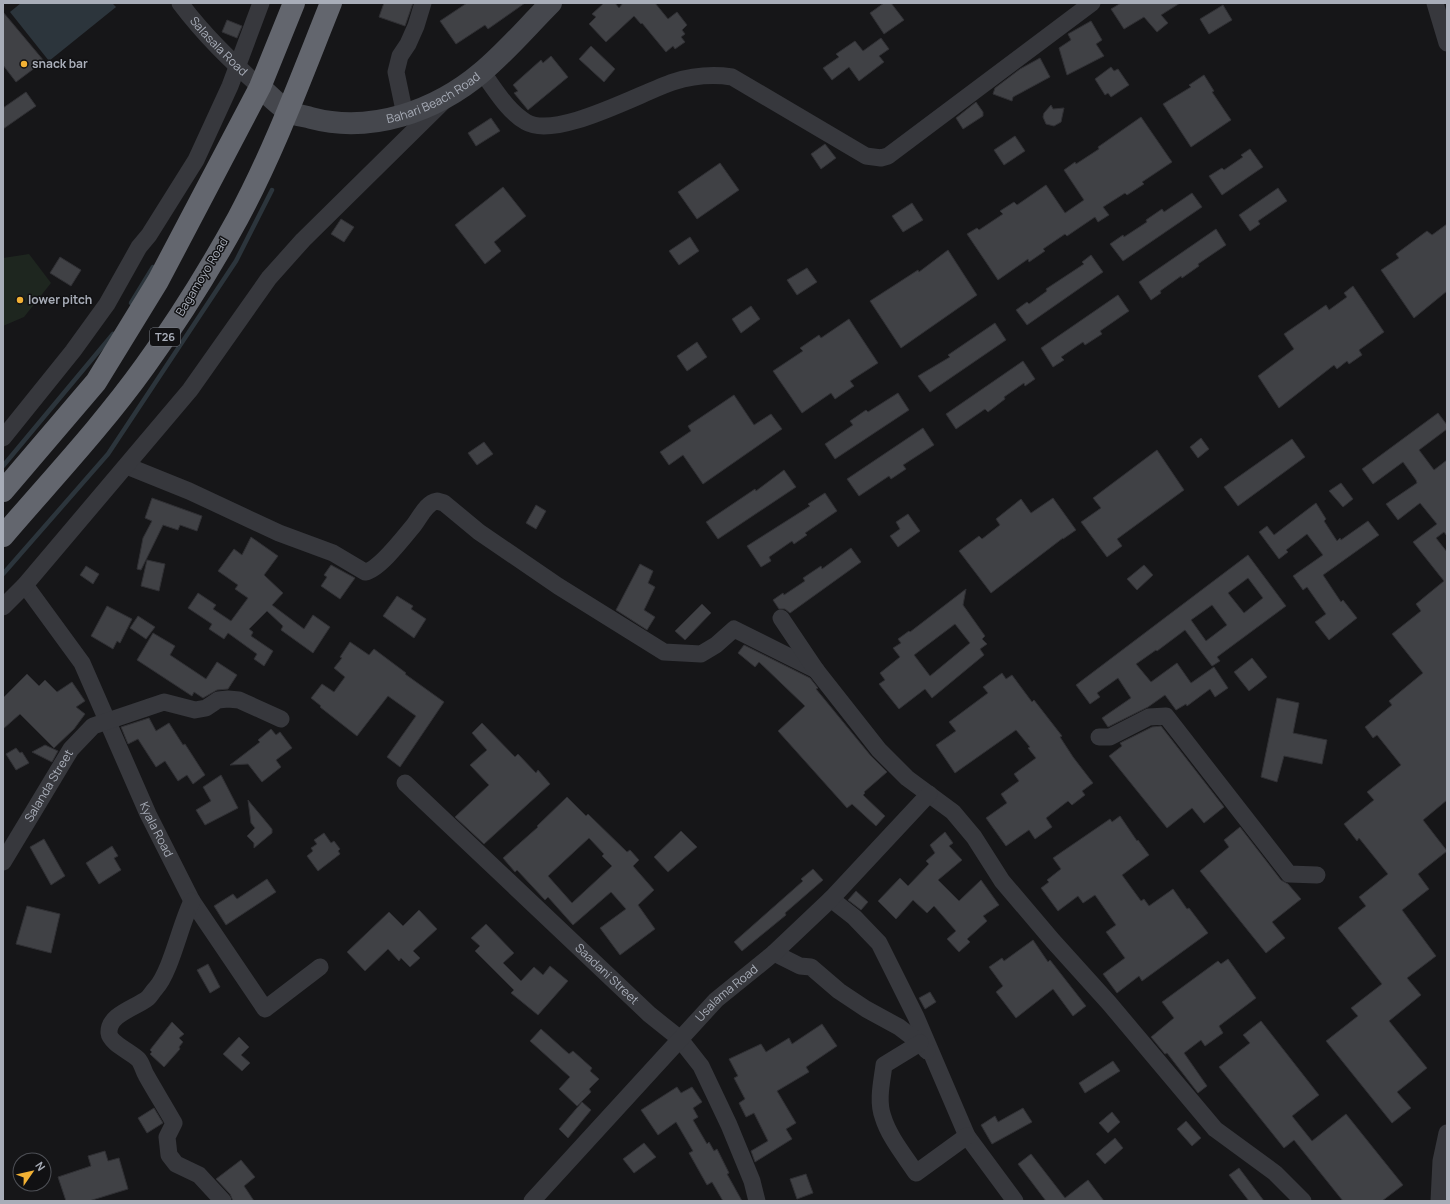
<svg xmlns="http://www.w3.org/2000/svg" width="1450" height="1204" font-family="Manrope,sans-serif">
<rect width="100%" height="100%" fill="#161618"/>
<polygon fill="#1e261f" points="29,254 51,283 24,317 3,326 3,258"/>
<polygon fill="#2c353c" points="21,3 112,3 116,7 49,61 10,12"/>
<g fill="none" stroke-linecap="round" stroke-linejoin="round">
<g stroke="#2c353c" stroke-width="4.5">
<polyline points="131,303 153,267"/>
<polyline points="3,466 113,334"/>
<polyline points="3,574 108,454 236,261 272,190"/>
</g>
</g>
<g fill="#404145" stroke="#303034" fill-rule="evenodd">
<polygon points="384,3 413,3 405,26 379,17"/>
<polygon points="467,3 525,3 488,29 485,25 456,44 440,21"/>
<polygon points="604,3 615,3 619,8 623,3 655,3 668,19 677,12 687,25 682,30 685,34 681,37 685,42 675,49 673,46 666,52 642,23 641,24 634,16 606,42 589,24 596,17 592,14"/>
<polygon points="884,3 891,3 904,20 884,34 870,13"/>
<polygon points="1121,3 1180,3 1161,15 1168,23 1157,32 1144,17 1124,29 1111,9"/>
<polygon points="1223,5 1232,20 1209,34 1200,19"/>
<polygon points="3,12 44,61 16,82 3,65"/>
<polygon points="227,20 242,26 237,38 222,32"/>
<polygon points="1091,21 1102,40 1096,44 1104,56 1067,75 1059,48 1071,40 1068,34"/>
<polygon points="881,38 889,49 879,56 884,62 859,81 849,67 832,80 823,68 839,57 836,54 855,41 863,51"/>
<polygon points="591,46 615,69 604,82 579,59"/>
<polygon points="551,56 568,77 528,110 514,93 518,91 513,85 541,60 543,63"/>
<polygon points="1040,58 1050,77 1013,97 1012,101 993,94 995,88 1020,69"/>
<polygon points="1111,67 1114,71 1118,69 1129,85 1111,97 1108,93 1105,95 1095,79"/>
<polygon points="1204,75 1214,91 1212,92 1231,120 1191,147 1163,104 1191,87 1189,85"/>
<polygon points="26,92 36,106 3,129 3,108"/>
<polygon points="976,102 983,112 983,116 963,129 956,118"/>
<polygon points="1051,105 1053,109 1064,108 1061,122 1054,126 1046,124 1043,117 1044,113"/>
<polygon points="1141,117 1172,162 1142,182 1144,184 1127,195 1125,193 1103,207 1109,215 1098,222 1095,217 1067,236 1065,234 1043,249 1045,251 1029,262 1028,259 998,280 967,234 977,228 979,230 1003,214 1000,211 1014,202 1017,205 1046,185 1065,213 1084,200 1064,170 1075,162 1076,164 1099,149 1098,147"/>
<polygon points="491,118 500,131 476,146 468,133"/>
<polygon points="1015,136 1025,151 1004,165 994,150"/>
<polygon points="825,144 836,158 821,169 811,154"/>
<polygon points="1250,149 1263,167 1222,195 1209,176 1222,168 1224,170 1243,157 1241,155"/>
<polygon points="720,163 739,190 697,219 678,192"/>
<polygon points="503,187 526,216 494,242 501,251 485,264 455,225"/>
<polygon points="1278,188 1287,201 1258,221 1260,224 1250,231 1239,215"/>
<polygon points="1192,193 1202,207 1123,261 1110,244 1123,235 1124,237 1147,222 1146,220 1162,209 1164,212"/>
<polygon points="912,203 923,220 903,232 892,216"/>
<polygon points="341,219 354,227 344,242 331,234"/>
<polygon points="1447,224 1447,291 1414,318 1381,270 1399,258 1396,254 1427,231 1432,235"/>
<polygon points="1216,229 1226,245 1198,264 1199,266 1182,278 1181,276 1160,291 1161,293 1151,300 1139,282"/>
<polygon points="690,237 699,251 679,265 669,251"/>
<polygon points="948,250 977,295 901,348 870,301 918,270 919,272"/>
<polygon points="1091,255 1103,272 1027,325 1016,310 1027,302 1029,304 1047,291 1046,289 1084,264 1082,262"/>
<polygon points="60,257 81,270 71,286 50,273"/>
<polygon points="807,268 817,282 797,295 787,280"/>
<polygon points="1353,286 1384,332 1359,350 1362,355 1349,364 1347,361 1337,369 1334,365 1279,408 1258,376 1294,349 1284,334 1326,305 1329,310 1347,297 1344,293"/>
<polygon points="1118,295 1129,311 1100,331 1102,334 1085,345 1083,342 1061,357 1064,360 1053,367 1041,348"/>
<polygon points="751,306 760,319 741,333 732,319"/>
<polygon points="849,319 878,363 850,381 854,386 835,399 831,393 802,413 773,371 803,351 800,348 819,335 821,338"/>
<polygon points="995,323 1006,340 930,392 918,376 950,357 948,355"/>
<polygon points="697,342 707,357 687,371 677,356"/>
<polygon points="1023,361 1035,379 1025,386 1024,383 1004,397 1005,399 988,412 985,409 956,429 946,414"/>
<polygon points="898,393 909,410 835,459 825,444 853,425 850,421 866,410 868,412"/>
<polygon points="734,395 754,425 771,414 782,429 703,484 683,455 669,465 660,452 691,431 688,426"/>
<polygon points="1438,413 1447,425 1447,429 1419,450 1434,470 1447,460 1447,536 1444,532 1436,538 1447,552 1447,800 1423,820 1447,851 1418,874 1429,889 1402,910 1436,956 1407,978 1421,995 1389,1021 1427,1068 1397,1092 1411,1108 1392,1123 1326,1041 1358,1016 1351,1008 1382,984 1338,928 1366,906 1359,897 1388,874 1359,838 1357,841 1344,824 1374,800 1367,792 1401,765 1377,735 1373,738 1365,727 1392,705 1389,701 1423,673 1392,634 1421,611 1416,604 1444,581 1413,542 1437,524 1420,503 1398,520 1386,504 1417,483 1416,480 1403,462 1373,484 1362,469"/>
<polygon points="923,428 934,445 903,465 906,469 891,479 889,476 859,496 847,479"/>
<polygon points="1201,438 1209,449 1198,458 1190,447"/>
<polygon points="1292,439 1305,457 1238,506 1224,487"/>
<polygon points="484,442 493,454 477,465 468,453"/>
<polygon points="1157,450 1184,490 1117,539 1122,546 1107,557 1081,522 1101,508 1093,498"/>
<polygon points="784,470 796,487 718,539 706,522 755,489 756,491"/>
<polygon points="1341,483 1353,499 1343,507 1329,491"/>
<polygon points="825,493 837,511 805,533 807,535 794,544 792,541 769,557 771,561 761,567 747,546 810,506 808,504"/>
<polygon points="152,498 202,516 197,531 180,525 178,530 163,525 141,570 137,569 143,538 152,521 145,518"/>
<polygon points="1053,498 1076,530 1063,539 1063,538 991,593 959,551 979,536 982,539 1000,525 996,519 1021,499 1031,513"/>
<polygon points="1316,503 1326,519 1324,521 1337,541 1340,538 1341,540 1368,521 1379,535 1323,575 1341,602 1343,600 1357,618 1329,640 1315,622 1326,614 1307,587 1303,590 1293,576 1323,555 1307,534 1286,550 1288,552 1279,559 1259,532 1267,526 1274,535"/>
<polygon points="536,505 546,511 536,529 526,523"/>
<polygon points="908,514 920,531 898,547 890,536 900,529 896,522"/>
<polygon points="251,537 278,556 264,575 283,593 272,605 304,629 313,615 330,627 313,653 281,630 283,626 267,611 249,629 253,632 251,636 273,651 264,666 254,659 257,654 228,633 224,639 209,629 212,624 188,608 198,593 216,605 213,609 231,621 248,598 235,589 238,585 218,571 234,549 242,555"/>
<polygon points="851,548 861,562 790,613 785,609 779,609 773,600 783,593 784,595 805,581 803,578 821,566 822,569"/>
<path d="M1248,555L1286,606L1217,657L1220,661L1212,666L1185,630L1157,651L1156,650L1136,664L1151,682L1177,663L1191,683L1214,667L1228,688L1215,697L1210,689L1187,706L1186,704L1176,710L1165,695L1148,707L1108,727L1102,718L1131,698L1118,678L1097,693L1100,697L1090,704L1076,685ZM1248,578L1263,598L1244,613L1228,593ZM1212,605L1227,625L1206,641L1191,620Z"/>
<polygon points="147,560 165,564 159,591 141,586"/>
<polygon points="640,564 653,571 648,583 655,587 644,610 655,617 647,630 616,610"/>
<polygon points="331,565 355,578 340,599 321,586 327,577 324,575"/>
<polygon points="1144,565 1153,575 1137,590 1127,579"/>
<polygon points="86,566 99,574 93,584 80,575"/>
<path d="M966,589L963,605L985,636L982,639L987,644L980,649L984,655L932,698L925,689L899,709L879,684L885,680L880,673L900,657L893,648L901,643L898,639L909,631L910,632ZM955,624L970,643L930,676L914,655Z"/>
<polygon points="397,596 413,606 411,609 426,619 414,638 383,616"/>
<polygon points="702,604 711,613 685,640 675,631"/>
<polygon points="107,606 132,619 120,643 117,641 113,649 91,636"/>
<polygon points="138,616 155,627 146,639 130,628"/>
<polygon points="153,633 175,646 170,655 206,679 217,662 237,675 228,689 217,690 203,698 194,692 192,696 137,660"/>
<polygon points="350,642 369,655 374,649 406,673 405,674 444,702 400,767 387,757 416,716 388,696 357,736 320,707 321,706 311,698 322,684 334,692 345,677 334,668 342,658 340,657"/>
<polygon points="744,645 810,678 818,688 816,689 871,756 887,772 864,792 865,793 863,795 885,816 876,826 852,804 847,808 778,731 805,706 759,662 755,667 738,653"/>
<polygon points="1252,658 1267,677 1249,691 1234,672"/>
<polygon points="1002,673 1006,679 1012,675 1032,702 1034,700 1062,736 1060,737 1073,757 1093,783 1082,791 1085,795 1072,805 1068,801 1046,818 1052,827 1035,839 1029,830 1006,846 986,818 1007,803 1001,794 1019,781 1014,774 1036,758 1028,748 1030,747 1016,730 955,773 936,745 956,731 949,722 988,693 983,687"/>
<polygon points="27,674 39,686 45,680 57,692 72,682 85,701 76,707 85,714 74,729 54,748 20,714 3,729 3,698"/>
<polygon points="1277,698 1299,703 1293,733 1327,740 1322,764 1284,756 1277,782 1261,777"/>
<polygon points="149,718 156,731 169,723 183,745 185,744 205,775 193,784 187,775 178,781 165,761 156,767 138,739 128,744 121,727"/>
<polygon points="482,723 515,757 518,754 536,773 538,770 550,784 484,844 455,817 489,785 470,765 487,750 472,733"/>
<polygon points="1161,726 1224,807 1204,823 1192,808 1167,828 1109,756 1122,746 1120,743 1152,727"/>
<polygon points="271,729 276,735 280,732 292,748 276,760 281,767 262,782 248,764 230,765 260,742 258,740"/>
<polygon points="45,745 58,751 52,762 32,752"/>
<polygon points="16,748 20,753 22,752 29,763 16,770 6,754"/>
<polygon points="221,775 238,808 205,825 196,810 211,801 203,787"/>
<path d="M567,797L586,816L588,814L627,852L630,850L639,860L633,866L654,890L638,905L655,929L620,955L600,928L626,909L611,892L573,925L548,897L545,900L517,870L515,872L503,858L538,827L537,826ZM589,838L604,854L602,856L612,866L572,903L548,876Z"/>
<polygon points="248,800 272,829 272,833 254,848 254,843 247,836 255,828 251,823"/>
<polygon points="1120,816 1137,841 1138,840 1149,855 1122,875 1141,901 1144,899 1149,906 1173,889 1187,909 1189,908 1208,933 1142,981 1139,976 1117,993 1103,974 1125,958 1106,932 1116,925 1095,895 1083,903 1078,896 1058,911 1041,888 1049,882 1047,880 1061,869 1053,858 1110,819 1112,822"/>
<polygon points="1240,827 1281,880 1288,884 1301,899 1272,922 1285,938 1266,953 1200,871 1229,847 1224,840"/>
<polygon points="681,831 697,847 668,872 654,857"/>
<polygon points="945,832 953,843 949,846 962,860 938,880 959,901 981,880 999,905 983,916 987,921 967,939 970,942 959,952 947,939 956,931 934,906 927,913 913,900 896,919 878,901 900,878 908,886 929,864 926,861 935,853 930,845"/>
<polygon points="324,833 331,843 334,841 340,849 338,851 340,854 318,871 307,856 313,851 311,848 317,844 314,840"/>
<polygon points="44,839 65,876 51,885 30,847"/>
<polygon points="112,846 118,856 114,858 121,870 99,884 86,863"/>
<polygon points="813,869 823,880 785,913 786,915 742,951 734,942 803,881 801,879"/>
<polygon points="267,879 276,892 226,925 214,906 233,894 237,899"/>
<polygon points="856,891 868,902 861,910 848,900"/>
<polygon points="27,906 60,914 51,953 16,944"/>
<polygon points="419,910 437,929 413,951 420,958 410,967 401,958 399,961 388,949 365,971 347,952 389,912 403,926"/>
<polygon points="486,924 514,953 503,963 521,981 534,967 543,975 550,966 568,981 538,1015 511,993 514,990 475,951 480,946 471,938"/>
<polygon points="1033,940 1048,962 1050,960 1086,1006 1073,1016 1053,989 1016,1018 996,992 1003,986 989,967 1002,958 1004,961"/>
<polygon points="1228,959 1256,998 1219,1026 1223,1033 1205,1046 1201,1040 1184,1053 1207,1086 1198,1093 1167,1053 1165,1054 1151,1037 1174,1018 1162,1002 1218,961 1221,964"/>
<polygon points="208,964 220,987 210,993 197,970"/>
<polygon points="930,992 936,1002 925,1009 919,998"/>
<polygon points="1261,1021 1319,1095 1292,1116 1312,1141 1346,1114 1403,1185 1382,1201 1343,1201 1294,1140 1284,1148 1219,1067 1250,1043 1243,1035"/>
<polygon points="172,1022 184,1034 179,1038 183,1042 179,1047 180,1049 164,1067 150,1054 152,1052 150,1050"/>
<polygon points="822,1024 837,1046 806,1067 809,1072 777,1091 796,1123 786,1129 792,1139 755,1162 751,1151 768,1141 754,1113 746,1117 739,1103 745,1099 734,1078 738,1076 729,1059 761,1044 766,1052 789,1038 792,1044"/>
<polygon points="541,1029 569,1054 573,1051 592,1068 590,1071 599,1079 589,1089 591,1092 577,1106 559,1089 570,1077 530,1041"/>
<polygon points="239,1037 249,1047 241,1055 250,1063 242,1071 223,1054"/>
<polygon points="1113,1061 1120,1071 1085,1093 1079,1083"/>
<polygon points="677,1087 681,1093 692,1087 702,1102 693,1108 698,1117 693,1120 707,1144 709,1142 714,1151 717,1149 729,1173 727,1174 742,1201 723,1201 712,1182 707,1185 689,1153 693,1151 676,1122 658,1135 641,1110"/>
<polygon points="582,1102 591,1110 568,1138 559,1129"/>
<polygon points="154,1108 163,1123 147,1133 138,1118"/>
<polygon points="1023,1108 1032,1122 992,1144 981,1125 995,1116 998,1122"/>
<polygon points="1112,1112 1120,1122 1108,1133 1099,1123"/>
<polygon points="1186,1121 1201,1138 1192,1146 1177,1129"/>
<polygon points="1115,1138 1123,1148 1105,1164 1096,1154"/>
<polygon points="644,1143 656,1157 634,1173 623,1159"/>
<polygon points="105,1151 108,1161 119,1158 128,1189 89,1201 66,1201 58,1177 91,1166 88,1156"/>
<polygon points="1031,1154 1065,1198 1088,1180 1104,1201 1046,1201 1018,1164"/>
<polygon points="241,1160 255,1177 244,1186 254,1201 233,1201 230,1194 216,1179"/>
<polygon points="1239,1168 1264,1201 1249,1201 1229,1175"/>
<polygon points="806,1174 813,1193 797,1199 790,1179"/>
</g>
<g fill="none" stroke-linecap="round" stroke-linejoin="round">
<g stroke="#37383d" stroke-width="17">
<path id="s1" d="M180,3C205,36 230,60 260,87"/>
<polyline points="1435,3 1447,43"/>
<path d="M482,72C495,89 507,111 526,122C556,140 640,93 673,82C692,76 712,74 732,77L866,156L881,158L888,156L1092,3"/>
<polyline points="405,115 396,72 400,56 408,44 416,26 423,3"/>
<polyline points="3,438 73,351 107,304 139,247 149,235 196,160 230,86 261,3"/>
<path d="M127,466L189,491L279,533L333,553L365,572C379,570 404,537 414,525C421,516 426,503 437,501L444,503L479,532L558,586L664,652L701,654L716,645L734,629L816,670"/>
<path id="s2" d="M25,585L82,663L148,814L192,901L265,1009L320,967"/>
<polyline points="3,607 25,585 190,390 269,278 303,240 442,103"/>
<polyline points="781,618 816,670 879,750 907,778 953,812 974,837 1002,881 1053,941 1109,1003 1215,1129 1275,1173 1303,1201"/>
<polyline points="1099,737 1110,737 1149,717 1166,716 1289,874 1317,875"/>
<path id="s3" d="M405,783L649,1014L679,1038L701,1066L729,1125L752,1181L757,1201"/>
<path id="s4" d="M3,862L71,749L93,726L164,702L195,710L206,708L218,700L228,699L239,700L281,719"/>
<polyline points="831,899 854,917 879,943 916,1017 967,1136 1015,1201"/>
<path d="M192,901C180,925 171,971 156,988C153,991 151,995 148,998C136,1008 108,1014 109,1033C110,1043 131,1052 138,1059C142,1063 143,1070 146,1075C155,1091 165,1107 174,1123L167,1137L169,1155L176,1164L199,1175L223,1201"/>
<polyline points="774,953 800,966 811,967 839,991 866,1009 899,1027 920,1043 927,1051"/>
<path d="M920,1043L884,1065C882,1081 877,1101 883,1117C889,1137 905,1156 916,1173L967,1136"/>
<path id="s5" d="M532,1201L716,1000L774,953L831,899L929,794"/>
<polyline points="1439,1201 1441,1161 1447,1133"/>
</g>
<path stroke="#45474d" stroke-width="22" id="s6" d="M260,87C269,95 278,105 288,111C294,115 304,116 311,118C371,134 436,111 482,72C507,51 528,26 551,3"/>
<g stroke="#63666e" stroke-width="22">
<polyline points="3,491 96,382 158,281 260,87 294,3"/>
<path d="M3,536C51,480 102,426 145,366C179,319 210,269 238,218C275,149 302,75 331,3"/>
</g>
</g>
<g fill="#f2b134" stroke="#111113" stroke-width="1.5">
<circle cx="24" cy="64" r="4"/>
<circle cx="20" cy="300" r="4"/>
</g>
<g text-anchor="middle" stroke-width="3" stroke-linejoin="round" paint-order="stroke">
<rect fill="#111113" stroke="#7b7e86" stroke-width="1" x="150" y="328" width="30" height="18" rx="3"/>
<g font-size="11" font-weight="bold" fill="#a8adb8">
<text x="165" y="341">T26</text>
</g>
<g font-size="12" fill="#a8adb8" stroke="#111113">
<text dy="4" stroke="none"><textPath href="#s1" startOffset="58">Salasala Road</textPath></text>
<text dy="4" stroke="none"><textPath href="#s6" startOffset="189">Bahari Beach Road</textPath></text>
<text transform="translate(202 277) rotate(-59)" y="4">Bagamoyo Road</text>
<text dy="4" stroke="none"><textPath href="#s4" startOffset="89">Salanda Street</textPath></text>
<text dy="4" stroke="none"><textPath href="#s2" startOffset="279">Kyala Road</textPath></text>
<text dy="4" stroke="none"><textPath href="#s3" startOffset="278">Saadani Street</textPath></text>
<text dy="4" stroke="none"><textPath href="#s5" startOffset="285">Usalama Road</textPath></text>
</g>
<g font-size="12" font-weight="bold" fill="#a8adb8" stroke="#111113" text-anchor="start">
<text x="32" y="68">snack bar</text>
<text x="28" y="304">lower pitch</text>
</g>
</g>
<rect width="1450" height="1204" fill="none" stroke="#a8adb8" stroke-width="8"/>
<g transform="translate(32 1172) rotate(56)"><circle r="19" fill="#111113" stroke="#4d4f55"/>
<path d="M0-3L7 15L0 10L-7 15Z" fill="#f2b134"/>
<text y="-6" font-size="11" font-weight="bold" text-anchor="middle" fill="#a8adb8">N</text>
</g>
</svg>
